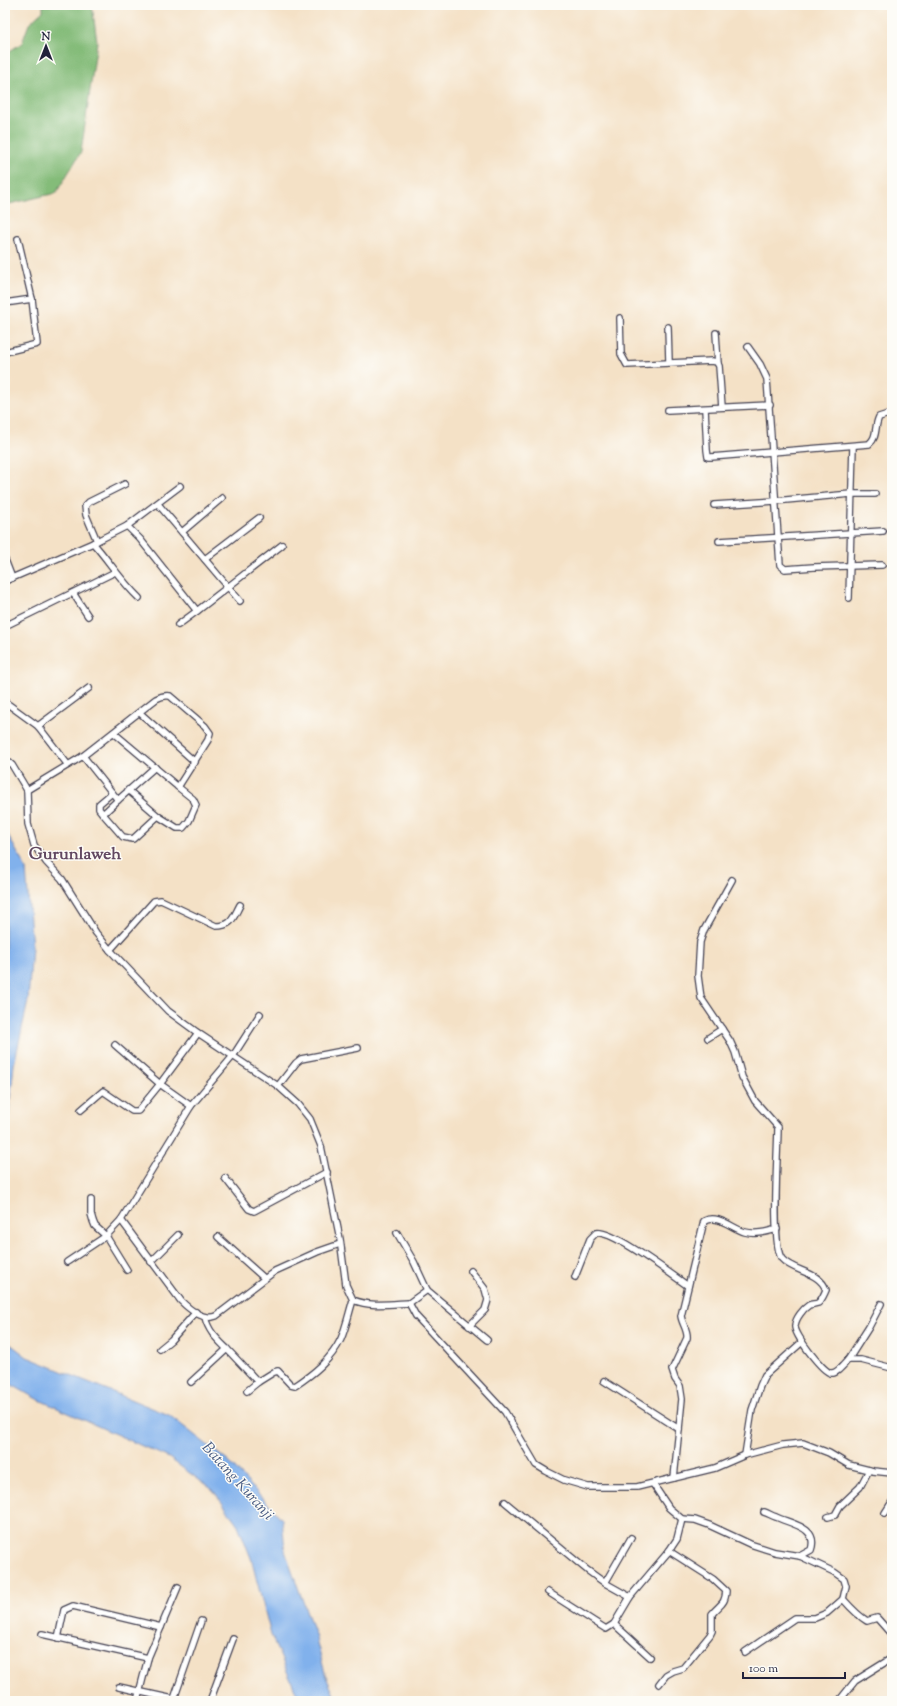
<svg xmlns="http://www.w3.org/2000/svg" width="897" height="1706" font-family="'Sorts Mill Goudy',serif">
<rect width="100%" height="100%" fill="#fdfcf7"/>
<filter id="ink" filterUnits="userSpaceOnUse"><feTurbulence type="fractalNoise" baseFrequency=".025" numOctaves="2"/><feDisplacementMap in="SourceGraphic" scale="8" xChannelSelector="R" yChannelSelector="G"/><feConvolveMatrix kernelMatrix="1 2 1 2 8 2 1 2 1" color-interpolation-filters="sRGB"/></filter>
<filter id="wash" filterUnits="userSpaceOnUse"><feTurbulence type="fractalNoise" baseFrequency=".012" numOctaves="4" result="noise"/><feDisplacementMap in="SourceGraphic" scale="16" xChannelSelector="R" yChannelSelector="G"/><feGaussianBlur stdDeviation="0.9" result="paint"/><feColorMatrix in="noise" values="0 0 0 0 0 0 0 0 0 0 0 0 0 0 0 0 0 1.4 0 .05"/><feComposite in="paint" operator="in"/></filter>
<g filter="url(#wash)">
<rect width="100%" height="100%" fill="#f4e1c6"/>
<polygon fill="#84bc79" stroke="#536f5a" points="43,5 92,5 97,42 81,152 56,193 5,205 5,54 22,43 29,24 43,11"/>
<g fill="#81b1ec" stroke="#526a94">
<polygon points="5,829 26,869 32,947 28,1001 14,1065 8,1122 5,1128"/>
<polygon points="5,1340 27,1357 169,1415 229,1462 282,1519 285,1551 315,1635 326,1677 337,1701 300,1701 271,1635 251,1558 238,1525 213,1490 169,1458 35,1398 5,1381"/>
</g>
</g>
<g filter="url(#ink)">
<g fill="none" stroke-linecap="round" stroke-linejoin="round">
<defs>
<g id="street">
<polyline points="5,303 32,299 18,239"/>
<polyline points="620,318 621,354 627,365 712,361 717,362 719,366 722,407"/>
<polyline points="668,327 669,362"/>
<polyline points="716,333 718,364"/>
<polyline points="748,347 760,364 767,379 780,565 785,569 814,567 882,565"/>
<polyline points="5,352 37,344 32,299"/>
<path d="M705,409L707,450L708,457H711L869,444C878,437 874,427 879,417L892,413"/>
<polyline points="668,410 770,405"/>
<polyline points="158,504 240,601"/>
<polyline points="714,505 775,501 851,494 875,494"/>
<polyline points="127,526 140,539 197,611 282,545"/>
<polyline points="182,532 222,498"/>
<polyline points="97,541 86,515 85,506 89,502 125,484"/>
<polyline points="719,541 883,531"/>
<path d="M93,543C109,561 121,581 139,598"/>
<polyline points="205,559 259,518"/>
<polyline points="5,560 12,578"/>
<polyline points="5,581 93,543 127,526 180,486"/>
<polyline points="73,593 88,616"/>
<polyline points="849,598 853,446"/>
<polyline points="178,625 197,611"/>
<polyline points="5,626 115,572"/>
<polyline points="5,702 38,726 68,765"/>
<polyline points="140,713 195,762"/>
<polyline points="38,726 89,688"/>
<polyline points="114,733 178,787 193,799 196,805 189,821 183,828 177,828 158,816"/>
<polyline points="83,756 118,800 155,767"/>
<path d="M5,759L12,765L27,790L28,824L34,845L46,862L62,879L96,933L110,950L168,1011L198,1033L278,1086L298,1104L310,1119L321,1146L340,1239L346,1285L353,1300C370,1307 390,1304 409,1303L416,1316L505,1412L536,1465L546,1471L564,1480L588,1487H637L715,1468L745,1455L783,1445L803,1443L829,1453L849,1465L873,1471L892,1473"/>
<path d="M27,790L83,756L156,699C161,696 164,695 170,696L205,726L210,733L208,740L178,787"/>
<polyline points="118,800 103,814 123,837 133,839 158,816 128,790"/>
<polyline points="103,814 99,809 99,804 112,793"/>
<path d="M732,880L704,930L700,942L698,976L701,998L730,1041L735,1052L742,1077L755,1101L778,1127C778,1149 771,1247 782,1259C793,1272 820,1271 826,1290C824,1294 822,1300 818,1303C815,1304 812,1304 809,1305C803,1309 796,1318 795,1325C793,1334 823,1372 831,1373C837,1374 844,1364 848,1360H861L892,1368"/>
<path d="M110,950L154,901L161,900L216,926C232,926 233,918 240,905"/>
<polyline points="708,1038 722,1029"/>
<polyline points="115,1045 160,1084 191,1106"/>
<polyline points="278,1086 296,1063 301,1059 358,1048"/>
<polyline points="81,1110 103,1091 132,1111 138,1111 160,1084 198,1033"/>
<polyline points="225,1178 249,1209 254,1211 327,1172"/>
<polyline points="91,1200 91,1214 93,1221 95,1226 106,1236 127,1270"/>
<path d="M121,1220L181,1301C190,1310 203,1321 216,1316L275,1271L317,1252L340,1244"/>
<polyline points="397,1233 414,1262 427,1290 409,1303"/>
<polyline points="218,1237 264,1278"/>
<polyline points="67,1262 106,1236 121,1220 191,1106 233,1056 260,1014"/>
<polyline points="151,1262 178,1235"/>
<path d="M575,1277L590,1239L596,1233C612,1229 672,1275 688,1286"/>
<polyline points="427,1290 487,1340"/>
<path d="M205,1317C208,1331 217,1339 227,1349"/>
<polyline points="469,1326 485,1310 488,1300 485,1289 471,1271"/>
<polyline points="160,1349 171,1340 196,1312"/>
<polyline points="848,1360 869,1327 881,1304"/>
<polyline points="604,1381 679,1429"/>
<path d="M191,1382L227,1349L258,1382L274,1372L278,1371L291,1385L295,1386C313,1374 331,1360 341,1339C346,1327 349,1313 353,1300"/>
<polyline points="247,1391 258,1382"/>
<polyline points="745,1455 752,1410 760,1386 765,1375 802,1342"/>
<path d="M674,1478L682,1399L680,1386L675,1379L672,1370L687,1338C688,1330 682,1324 681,1316L704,1221C719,1214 731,1228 745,1232C756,1235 766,1232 777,1229"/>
<path d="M653,1484L669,1508L682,1519L695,1520L709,1525L750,1544L775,1552L800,1556L834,1572L844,1579L846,1586L843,1599C851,1608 857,1615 867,1621L877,1618L892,1635"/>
<polyline points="505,1502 587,1570 605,1583 630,1597"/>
<path d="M764,1512C768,1513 772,1516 776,1517C791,1524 819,1527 811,1550L800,1556"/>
<polyline points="885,1513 892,1502"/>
<polyline points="828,1517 835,1515 840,1506 860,1487 869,1470"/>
<polyline points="605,1583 631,1538"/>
<polyline points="548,1592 606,1629 614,1624 630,1597 669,1551 677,1539 682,1519"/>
<polyline points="614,1624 650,1657"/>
<polyline points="42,1634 148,1658"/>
<polyline points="58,1638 64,1610 73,1606 161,1627"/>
<polyline points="745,1652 795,1618 815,1618 827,1613 843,1599"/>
<path d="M659,1684L666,1675L673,1671L683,1668L710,1635L712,1631V1614C720,1604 725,1605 726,1591L713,1579L669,1551"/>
<polyline points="119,1687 182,1701"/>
<polyline points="174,1699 201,1621"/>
<polyline points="137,1701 148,1658 178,1587"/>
<polyline points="210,1701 233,1639"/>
<polyline points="839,1701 855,1681 892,1658"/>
</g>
</defs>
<use href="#street" stroke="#423f50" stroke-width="8"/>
<use href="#street" stroke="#fff" stroke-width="5.5"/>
</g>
</g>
<g text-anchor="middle" stroke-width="3" stroke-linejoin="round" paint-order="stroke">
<g font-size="16" font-style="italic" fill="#485b82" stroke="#fdfcf7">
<text transform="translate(239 1480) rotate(48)" y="6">Batang Kuranji</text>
</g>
<g font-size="17" font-weight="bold" fill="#624861" stroke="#fdfcf7">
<text x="75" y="859">Gurunlaweh</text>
</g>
</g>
<rect width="897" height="1706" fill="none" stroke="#fdfcf7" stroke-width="20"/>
<g transform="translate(46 46)" stroke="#fdfcf7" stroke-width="3" paint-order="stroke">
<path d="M0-3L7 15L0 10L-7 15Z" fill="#22223b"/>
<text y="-6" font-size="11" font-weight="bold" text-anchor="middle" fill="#22223b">N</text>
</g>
<path d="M743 1672v6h102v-6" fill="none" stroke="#22223b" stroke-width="2"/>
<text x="749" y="1672" font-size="12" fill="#22223b" stroke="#fdfcf7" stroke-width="3" paint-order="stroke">100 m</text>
</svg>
